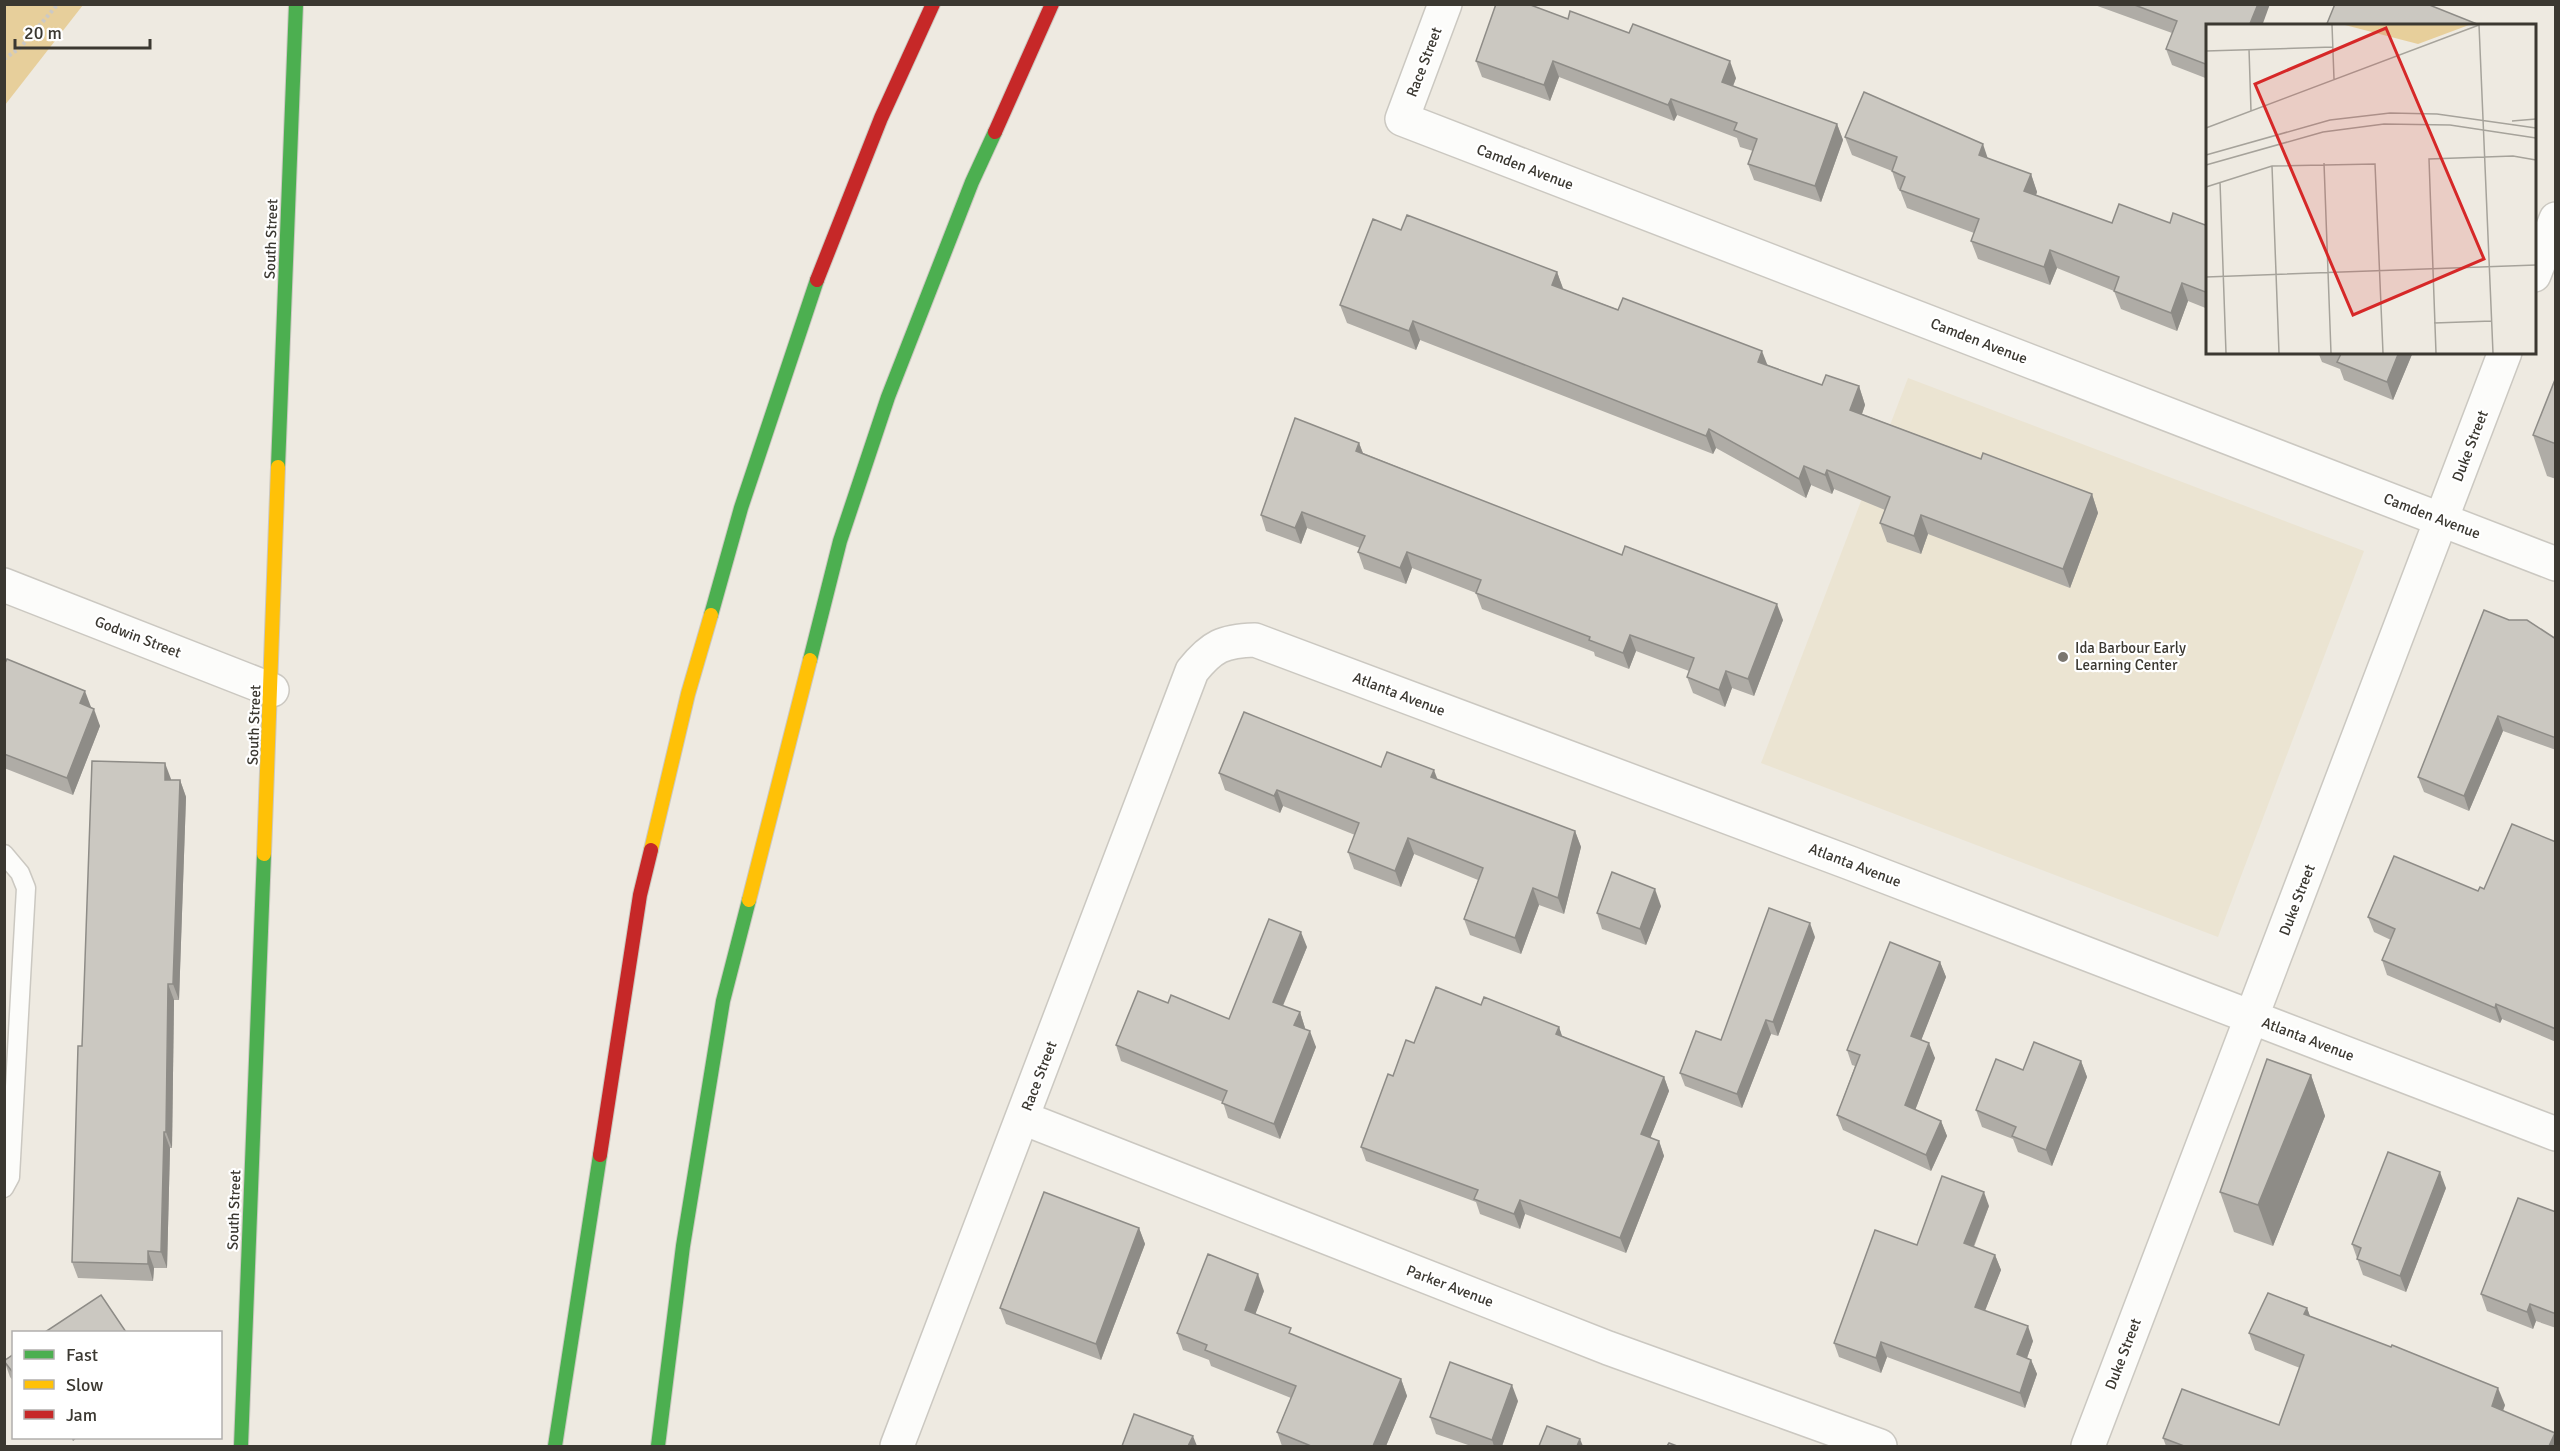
<svg xmlns="http://www.w3.org/2000/svg" width="2560" height="1451" font-family="Signika,sans-serif">
<rect width="100%" height="100%" fill="#eeeae1"/>
<polygon fill="#ebe4d2" points="1908,378 2364,551 2218,937 1761,763"/>
<polygon fill="#e7cf9b" points="5,4 83,5 5,105 4,5"/>
<g fill="none" stroke-linecap="round" stroke-linejoin="round">
<defs>
<polyline id="lane" points="4,854 20,873 26,888 10,1177 4,1188"/>
<g id="street">
<polyline points="1445,4 1402,119 2556,564"/>
<polyline points="2534,275 2556,219"/>
<polyline points="4,585 272,690"/>
<polyline points="1023,1118 1608,1348 1880,1446"/>
<path d="M897,1446L1192,671C1212,646 1223,641 1255,640L1850,863L2556,1134"/>
<polyline points="2088,1446 2505,352"/>
</g>
<g id="fast">
<polyline points="278,467 296,4"/>
<polyline points="711,615 741,508 817,280"/>
<polyline points="810,660 840,541 888,397 972,182 995,132"/>
<polyline points="241,1446 264,854"/>
<polyline points="555,1446 600,1155"/>
<polyline points="658,1446 683,1246 723,1001 749,900"/>
</g>
<g id="slow">
<polyline points="651,850 688,694 711,615"/>
<polyline points="264,854 278,467"/>
<polyline points="749,900 810,660"/>
</g>
<g id="jam">
<polyline points="995,132 1052,4"/>
<polyline points="817,280 881,118 933,4"/>
<polyline points="600,1155 640,895 651,850"/>
</g>
</defs>
<use href="#lane" stroke="#cbc8c1" stroke-width="21"/>
<use href="#street" stroke="#cbc8c1" stroke-width="36"/>
<use href="#fast" stroke="#cbc8c1" stroke-width="16"/>
<use href="#slow" stroke="#cbc8c1" stroke-width="16"/>
<use href="#jam" stroke="#cbc8c1" stroke-width="16"/>
<polyline stroke="#cbc9c6" stroke-width="4" stroke-dasharray="3 3" stroke-linecap="butt" points="4,59 20,48 58,4"/>
<use href="#lane" stroke="#fcfcfa" stroke-width="18"/>
<use href="#street" stroke="#fcfcfa" stroke-width="33"/>
<use href="#fast" stroke="#4caf50" stroke-width="14"/>
<use href="#slow" stroke="#ffc107" stroke-width="14"/>
<use href="#jam" stroke="#c62828" stroke-width="14"/>
</g>
<g fill="#afaca6">
<polygon points="2092,4 2270,4 2208,26 2208,79 2172,65 2166,49 2172,33"/>
<polygon points="1568,19 1736,78 1733,86 1837,124 1843,140 1821,202 1754,180 1748,164 1753,151 1740,147 1737,138 1677,115 1674,121 1559,77 1550,101 1482,77 1476,61"/>
<polygon points="1845,137 1988,159 2031,174 2037,192 2036,195 2112,223 2170,223 2208,226 2208,309 2188,301 2177,331 2121,309 2114,291 2057,268 2050,285 1978,259 1971,241 1974,233 1907,208 1900,190 1898,189 1892,171 1852,155"/>
<polygon points="1401,230 1557,272 1563,289 1822,385 1859,386 1865,405 1862,414 1981,459 2092,494 2098,513 2070,588 1928,534 1921,554 1887,542 1880,523 1885,510 1834,489 1832,494 1811,485 1806,498 1716,448 1713,454 1420,340 1416,350 1347,323 1340,305"/>
<polygon points="2318,352 2413,352 2393,400 2344,380 2340,369 2322,362"/>
<polygon points="2533,435 2556,444 2556,479 2547,476"/>
<polygon points="1359,443 1363,453 1783,620 1754,696 1732,688 1725,707 1693,693 1687,677 1689,671 1636,651 1629,669 1595,656 1594,652 1482,609 1476,593 1412,568 1406,584 1364,569 1358,552 1360,548 1307,528 1301,544 1266,531 1261,515"/>
<polygon points="2556,639 2556,750 2503,731 2469,811 2424,792 2418,777"/>
<polygon points="4,665 91,707 100,726 73,795 4,768"/>
<polygon points="1381,767 1438,780 1575,831 1581,847 1564,914 1539,905 1521,954 1470,935 1464,919 1478,880 1414,854 1401,887 1354,869 1348,852 1355,835 1283,806 1280,813 1225,790 1219,773"/>
<polygon points="171,780 180,780 186,797 179,1000 174,1000 172,1148 170,1148 167,1268 154,1268 153,1281 78,1278 72,1262 82,1046"/>
<polygon points="2556,842 2556,1042 2502,1019 2500,1023 2387,975 2382,960 2391,940 2374,932 2368,917 2478,891 2484,889"/>
<polygon points="1661,906 1646,945 1602,929 1597,913"/>
<polygon points="1815,937 1778,1036 1771,1034 1742,1108 1685,1086 1680,1073 1721,1040"/>
<polygon points="1307,947 1283,1006 1300,1012 1305,1028 1305,1029 1316,1047 1280,1139 1228,1118 1223,1102 1121,1061 1116,1045 1168,1003 1229,1019"/>
<polygon points="1940,962 1946,977 1921,1040 1935,1058 1915,1110 1941,1121 1947,1136 1931,1171 1843,1130 1837,1115 1855,1066 1852,1065 1847,1050"/>
<polygon points="1481,1005 1559,1027 1562,1036 1664,1077 1669,1091 1650,1138 1659,1141 1664,1156 1626,1253 1525,1214 1520,1229 1480,1214 1476,1202 1366,1161 1361,1147 1393,1076 1414,1043"/>
<polygon points="2081,1061 2087,1077 2052,1166 2018,1152 2013,1139 1982,1127 1976,1110 2023,1070"/>
<polygon points="2311,1075 2325,1116 2273,1246 2234,1232 2220,1192"/>
<polygon points="2446,1188 2406,1292 2363,1275 2352,1244"/>
<polygon points="1989,1206 1974,1247 1995,1255 2001,1270 1985,1310 2033,1341 2027,1358 2031,1360 2037,1374 2025,1408 1887,1357 1881,1373 1839,1357 1834,1343 1917,1245"/>
<polygon points="2556,1212 2556,1328 2536,1321 2533,1329 2487,1311 2481,1294"/>
<polygon points="1139,1228 1145,1244 1101,1360 1006,1324 1000,1308"/>
<polygon points="1264,1291 1255,1314 1293,1335 1401,1379 1407,1396 1386,1446 1282,1446 1277,1432 1291,1398 1211,1366 1209,1360 1183,1350 1177,1333"/>
<polygon points="2307,1308 2310,1316 2505,1405 2503,1411 2555,1433 2556,1435 2556,1446 2166,1446 2163,1438 2279,1425 2300,1368 2255,1350 2249,1333"/>
<polygon points="14,1354 14,1382 10,1377 4,1360"/>
<polygon points="1518,1401 1502,1446 1471,1446 1436,1434 1430,1417"/>
</g>
<g fill="#8e8c87">
<polygon points="2258,4 2270,4 2262,26 2249,26"/>
<polygon points="1553,61 1559,77 1550,101 1544,85"/>
<polygon points="1730,61 1736,78 1728,99 1722,82"/>
<polygon points="1671,99 1677,115 1674,121 1668,105"/>
<polygon points="1837,124 1843,140 1821,202 1815,186"/>
<polygon points="1983,144 1989,162 1979,155"/>
<polygon points="2031,174 2037,192 2031,209 2024,191"/>
<polygon points="2050,250 2057,268 2050,285 2044,267"/>
<polygon points="1557,272 1564,291 1552,285"/>
<polygon points="2182,283 2188,301 2177,331 2171,313"/>
<polygon points="1413,321 1420,340 1416,350 1409,331"/>
<polygon points="1762,351 1769,369 1758,362"/>
<polygon points="2399,352 2413,352 2393,400 2387,382"/>
<polygon points="1859,386 1865,405 1857,428 1850,410"/>
<polygon points="1709,429 1716,448 1713,454 1706,436"/>
<polygon points="1359,443 1365,459 1356,451"/>
<polygon points="1804,466 1811,485 1806,498 1799,479"/>
<polygon points="1827,470 1834,489 1832,494 1825,475"/>
<polygon points="2092,494 2098,513 2070,588 2063,569"/>
<polygon points="1302,512 1307,528 1301,544 1295,528"/>
<polygon points="1921,515 1928,534 1921,554 1914,536"/>
<polygon points="1407,552 1412,568 1406,584 1400,568"/>
<polygon points="1777,604 1783,620 1754,696 1748,679"/>
<polygon points="1630,635 1636,651 1629,669 1623,653"/>
<polygon points="1726,671 1732,688 1725,707 1719,690"/>
<polygon points="85,691 91,707 86,720 80,703"/>
<polygon points="94,709 100,726 73,795 67,778"/>
<polygon points="2498,716 2503,731 2469,811 2464,796"/>
<polygon points="165,763 171,779 171,797 165,780"/>
<polygon points="1434,770 1440,786 1431,777"/>
<polygon points="180,780 186,797 179,1000 173,984"/>
<polygon points="1277,790 1283,806 1280,813 1274,796"/>
<polygon points="1575,831 1581,847 1564,914 1558,898"/>
<polygon points="1408,838 1414,854 1401,887 1395,871"/>
<polygon points="1533,888 1539,905 1521,954 1515,938"/>
<polygon points="1655,889 1661,906 1646,945 1640,929"/>
<polygon points="1810,923 1815,937 1778,1036 1773,1022"/>
<polygon points="1301,932 1307,947 1278,1017 1273,1002"/>
<polygon points="1940,962 1946,977 1917,1051 1911,1036"/>
<polygon points="168,984 174,1000 172,1148 166,1132"/>
<polygon points="2496,1004 2502,1019 2500,1023 2495,1008"/>
<polygon points="1300,1012 1305,1028 1300,1040 1294,1025"/>
<polygon points="1766,1020 1771,1034 1742,1108 1737,1094"/>
<polygon points="1559,1027 1564,1042 1556,1034"/>
<polygon points="1310,1031 1316,1047 1280,1139 1274,1124"/>
<polygon points="1929,1043 1935,1058 1911,1121 1905,1105"/>
<polygon points="2081,1061 2087,1077 2052,1166 2046,1150"/>
<polygon points="2311,1075 2325,1116 2273,1246 2258,1205"/>
<polygon points="1664,1077 1669,1091 1646,1149 1641,1134"/>
<polygon points="1941,1121 1947,1136 1931,1171 1926,1155"/>
<polygon points="164,1132 170,1148 167,1268 161,1252"/>
<polygon points="1659,1141 1664,1156 1626,1253 1620,1238"/>
<polygon points="2440,1172 2446,1188 2406,1292 2400,1276"/>
<polygon points="1984,1192 1989,1206 1969,1258 1964,1243"/>
<polygon points="1520,1200 1525,1214 1520,1229 1514,1214"/>
<polygon points="1139,1228 1145,1244 1101,1360 1096,1344"/>
<polygon points="148,1251 154,1268 153,1281 148,1264"/>
<polygon points="1995,1255 2001,1270 1981,1321 1975,1307"/>
<polygon points="1258,1274 1264,1291 1251,1326 1245,1310"/>
<polygon points="2530,1304 2536,1321 2533,1329 2527,1312"/>
<polygon points="2307,1308 2313,1325 2304,1314"/>
<polygon points="2028,1326 2033,1341 2023,1369 2017,1354"/>
<polygon points="1881,1342 1887,1357 1881,1373 1876,1358"/>
<polygon points="2031,1360 2037,1374 2025,1408 2020,1393"/>
<polygon points="1401,1379 1407,1396 1386,1446 1373,1446"/>
<polygon points="1512,1385 1518,1401 1502,1446 1494,1446 1492,1440"/>
<polygon points="2498,1388 2505,1405 2498,1423 2492,1406"/>
<polygon points="2555,1433 2556,1435 2556,1446 2549,1446"/>
<polygon points="1193,1436 1197,1446 1188,1446"/>
<polygon points="71,1437 78,1437 73,1441"/>
<polygon points="1580,1439 1583,1446 1577,1446"/>
</g>
<g fill="#cbc8c1" stroke="#8e8c87" stroke-width="1.5">
<polygon points="1496,4 1528,4 1568,19 1570,11 1629,33 1633,24 1730,61 1722,82 1837,124 1815,186 1748,164 1757,139 1734,130 1737,123 1671,99 1668,105 1553,61 1544,85 1476,61"/>
<polygon points="2132,4 2258,4 2249,26 2208,26 2208,65 2166,49 2177,21"/>
<polygon points="2335,4 2427,4 2482,26 2326,26"/>
<polygon points="1864,92 1983,144 1979,155 2031,174 2024,191 2112,223 2119,204 2170,223 2173,213 2208,226 2208,293 2182,283 2171,313 2114,291 2119,277 2050,250 2044,267 1971,241 1979,219 1900,190 1905,177 1892,171 1897,157 1845,137"/>
<polygon points="1407,215 1557,272 1552,285 1618,310 1623,298 1762,351 1758,362 1822,385 1826,375 1859,386 1850,410 1981,459 1983,453 2092,494 2063,569 1921,515 1914,536 1880,523 1890,497 1827,470 1825,475 1804,466 1799,479 1709,429 1706,436 1413,321 1409,331 1340,305 1373,219 1401,230"/>
<polygon points="2336,352 2399,352 2387,382 2337,362 2341,354"/>
<polygon points="2556,377 2556,444 2533,435"/>
<polygon points="1295,418 1359,443 1356,451 1622,555 1625,546 1777,604 1748,679 1726,671 1719,690 1687,677 1694,658 1630,635 1623,653 1589,640 1590,637 1476,593 1481,580 1407,552 1400,568 1358,552 1365,536 1302,512 1295,528 1261,515"/>
<polygon points="2484,610 2509,620 2527,620 2556,639 2556,738 2498,716 2464,796 2418,777"/>
<polygon points="7,659 85,691 80,703 94,709 67,778 4,754 4,665"/>
<polygon points="1244,712 1381,767 1387,752 1434,770 1431,777 1575,831 1558,898 1533,888 1515,938 1464,919 1483,868 1408,838 1395,871 1348,852 1359,823 1277,790 1274,796 1219,773"/>
<polygon points="92,761 165,763 165,780 180,780 173,984 168,984 166,1132 164,1132 161,1252 148,1251 148,1264 72,1262 78,1046 82,1046"/>
<polygon points="2512,824 2556,842 2556,1029 2496,1004 2495,1008 2382,960 2395,929 2368,917 2394,856 2478,891 2480,887 2484,889"/>
<polygon points="1612,872 1655,889 1640,929 1597,913"/>
<polygon points="1769,908 1810,923 1773,1022 1766,1020 1737,1094 1680,1073 1696,1031 1721,1040"/>
<polygon points="1269,919 1301,932 1273,1002 1300,1012 1294,1025 1310,1031 1274,1124 1222,1103 1227,1091 1116,1045 1138,991 1168,1003 1171,995 1229,1019"/>
<polygon points="1890,942 1940,962 1911,1036 1929,1043 1905,1105 1941,1121 1926,1155 1837,1115 1860,1055 1847,1050"/>
<polygon points="1436,987 1481,1005 1484,997 1559,1027 1556,1034 1664,1077 1641,1134 1659,1141 1620,1238 1520,1200 1514,1214 1474,1199 1478,1190 1361,1147 1388,1074 1393,1076 1406,1040 1414,1043"/>
<polygon points="2034,1042 2081,1061 2046,1150 2012,1136 2016,1127 1976,1110 1996,1059 2023,1070"/>
<polygon points="2267,1059 2311,1075 2258,1205 2220,1192"/>
<polygon points="2388,1152 2440,1172 2400,1276 2357,1259 2361,1248 2352,1244"/>
<polygon points="1942,1176 1984,1192 1964,1243 1995,1255 1975,1307 2028,1326 2017,1354 2031,1360 2020,1393 1881,1342 1876,1358 1834,1343 1875,1230 1917,1245"/>
<polygon points="1044,1192 1139,1228 1096,1344 1000,1308"/>
<polygon points="2518,1198 2556,1212 2556,1314 2530,1304 2527,1312 2481,1294"/>
<polygon points="1208,1254 1258,1274 1245,1310 1291,1328 1289,1333 1401,1379 1373,1446 1311,1446 1277,1432 1296,1386 1205,1350 1207,1345 1177,1333"/>
<polygon points="2268,1293 2307,1308 2304,1314 2391,1347 2392,1345 2498,1388 2492,1406 2555,1433 2549,1446 2184,1446 2163,1438 2182,1389 2279,1425 2304,1355 2249,1333"/>
<polygon points="101,1295 126,1332 45,1332"/>
<polygon points="14,1354 14,1374 4,1361"/>
<polygon points="1450,1362 1512,1385 1492,1440 1430,1417"/>
<polygon points="1134,1414 1193,1436 1188,1446 1122,1446"/>
<polygon points="1547,1426 1580,1439 1577,1446 1539,1446"/>
<polygon points="1669,1443 1677,1446 1667,1446"/>
</g>
<circle fill="#7a766f" stroke="#fff" stroke-width="2" cx="2063" cy="657" r="6"/>
<g text-anchor="middle" stroke-width="4.5" stroke-linejoin="round" paint-order="stroke">
<g font-size="15" fill="#3b3831" stroke="#fff">
<text transform="translate(1424 62) rotate(-69)" y="5">Race Street</text>
<text transform="translate(1525 167) rotate(21)" y="5">Camden Avenue</text>
<text transform="translate(271 239) rotate(-88)" y="5">South Street</text>
<text transform="translate(1979 341) rotate(21)" y="5">Camden Avenue</text>
<text transform="translate(2470 446) rotate(-69)" y="5">Duke Street</text>
<text transform="translate(2432 516) rotate(21)" y="5">Camden Avenue</text>
<text transform="translate(138 637) rotate(21)" y="5">Godwin Street</text>
<text transform="translate(1399 694) rotate(21)" y="5">Atlanta Avenue</text>
<text transform="translate(254 725) rotate(-88)" y="5">South Street</text>
<text transform="translate(1855 865) rotate(21)" y="5">Atlanta Avenue</text>
<text transform="translate(2297 900) rotate(-69)" y="5">Duke Street</text>
<text transform="translate(2308 1039) rotate(21)" y="5">Atlanta Avenue</text>
<text transform="translate(1039 1076) rotate(-69)" y="5">Race Street</text>
<text transform="translate(234 1210) rotate(-88)" y="5">South Street</text>
<text transform="translate(1450 1286) rotate(21)" y="5">Parker Avenue</text>
<text transform="translate(2123 1354) rotate(-69)" y="5">Duke Street</text>
</g>
<g font-size="15" fill="#3b3831" stroke="#fff" text-anchor="start">
<text x="2075" y="653">Ida Barbour Early<tspan x="2075" dy="17">Learning Center</tspan></text>
</g>
</g>
<g transform="translate(2206 24)">
<rect width="330" height="330" fill="#eeeae1"/>
<path d="M139,1H263L212,20Z" fill="#e7cf9b"/>
<path fill="none" stroke="#a6a39b" stroke-width="1.5" d="M126,1L128,55M273,1L287,329M43,25L45,87M0,27L127,23M306,97L330,95M0,104L273,1M0,131L124,96L184,89L231,90L330,104M118,139L125,329M0,141L117,108L178,100L244,101L330,114M66,142L73,329M14,158L20,329M0,163L66,142L169,140L177,329M0,253L330,241M228,299L286,297M230,329L223,135L307,132L330,136"/>
<path fill="#d62828" fill-opacity="0.15" stroke="#d62828" stroke-width="3" d="M180,4L278,235L147,291L49,60Z"/>
<rect width="330" height="330" fill="none" stroke="#3b3831" stroke-width="3"/>
</g>
<rect width="2560" height="1451" fill="none" stroke="#3b3831" stroke-width="12"/>
<rect x="12" y="1331" width="210" height="108" fill="#ffffff" stroke="#b1afad" stroke-width="1.5"/>
<rect x="24" y="1350" width="30" height="9" fill="#4caf50" stroke="#b1afad" stroke-width="1.5"/>
<text x="66" y="1361" font-size="18" fill="#3b3831">Fast</text>
<rect x="24" y="1380" width="30" height="9" fill="#ffc107" stroke="#b1afad" stroke-width="1.5"/>
<text x="66" y="1391" font-size="18" fill="#3b3831">Slow</text>
<rect x="24" y="1410" width="30" height="9" fill="#c62828" stroke="#b1afad" stroke-width="1.5"/>
<text x="66" y="1421" font-size="18" fill="#3b3831">Jam</text>
<path d="M15 39v9h135v-9" fill="none" stroke="#3b3831" stroke-width="3"/>
<text x="24" y="39" font-size="18" fill="#3b3831" stroke="#ffffff" stroke-width="4.5" paint-order="stroke">20 m</text>
</svg>
